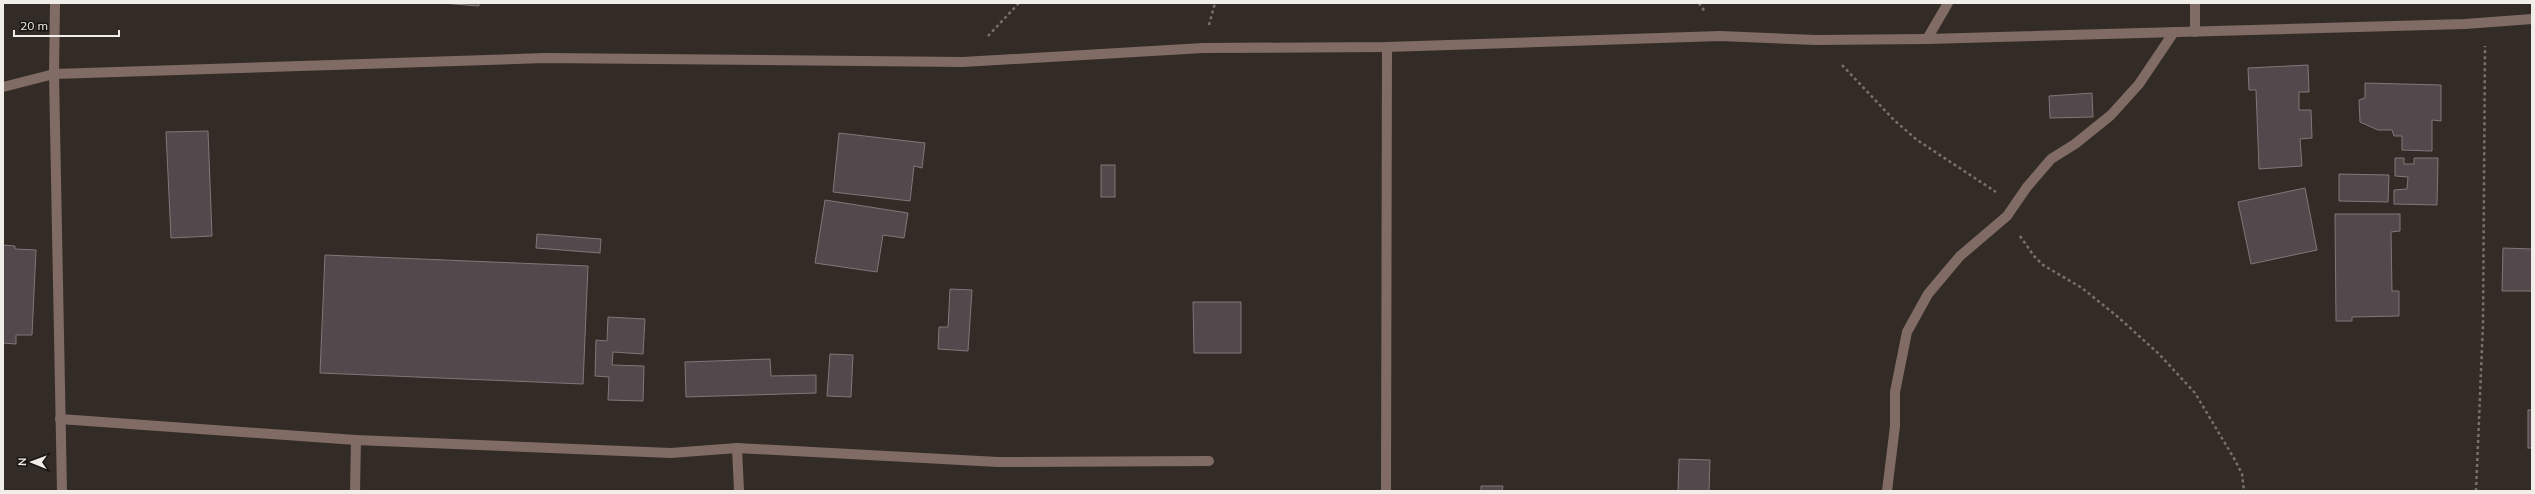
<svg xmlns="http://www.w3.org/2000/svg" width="2535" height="494" font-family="Mulish,sans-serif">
<rect width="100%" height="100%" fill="#332c26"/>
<g fill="#53494c" stroke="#817679">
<polygon points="442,3 479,3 479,6"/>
<polygon points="2308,65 2309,92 2299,92 2299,110 2311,110 2312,138 2300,139 2302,166 2259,169 2256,90 2249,90 2248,68"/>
<polygon points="2365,83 2441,85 2441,121 2432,120 2432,151 2402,150 2402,136 2394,136 2392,130 2378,130 2360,122 2359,100 2365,98"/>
<polygon points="2092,93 2093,117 2050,118 2049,96"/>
<polygon points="208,131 212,236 171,238 166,132"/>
<polygon points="839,133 925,143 922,168 914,166 910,201 833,192"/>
<polygon points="2395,158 2404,158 2404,164 2414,164 2414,158 2438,158 2437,205 2394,204 2394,190 2407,189 2408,177 2395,176"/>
<rect x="1101" y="165" width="14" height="32"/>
<polygon points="2339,174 2389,175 2388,202 2339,201"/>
<polygon points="2305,188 2317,250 2251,264 2238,202"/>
<polygon points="825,200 908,213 904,238 883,235 877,272 815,263"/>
<polygon points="2335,214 2400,214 2400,231 2391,232 2392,291 2399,291 2399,316 2352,317 2352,321 2336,321"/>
<polygon points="537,234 601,239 600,253 536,248"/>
<polygon points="3,245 15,246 15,249 36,250 32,335 16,335 16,344 3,343"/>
<polygon points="2503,248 2532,249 2532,291 2502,291"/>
<polygon points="325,255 588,266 583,384 320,373"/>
<polygon points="950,289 972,290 968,351 938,349 939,327 948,327"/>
<polygon points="1193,302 1241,302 1241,353 1194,353"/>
<polygon points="608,317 645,319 643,354 613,352 612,365 644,366 643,401 608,400 609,377 595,376 596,340 607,341"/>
<polygon points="830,354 853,355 851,397 827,396"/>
<polygon points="770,359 771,376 816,375 816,393 686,397 685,362"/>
<rect x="2528" y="410" width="4" height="38"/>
<polygon points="1679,459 1710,460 1709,491 1657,491 1678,491"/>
<polygon points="1481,486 1503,486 1502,491 1481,491"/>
</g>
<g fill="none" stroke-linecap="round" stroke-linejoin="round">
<g stroke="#77716c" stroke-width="2.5" stroke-dasharray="3 3" stroke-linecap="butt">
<polyline points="1699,3 1705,12"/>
<polyline points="1209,25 1215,3"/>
<polyline points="988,36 1019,3"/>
<polyline points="1842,65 1894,120 1917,140 1996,192"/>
<polyline points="2020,236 2034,256 2043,265 2082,288 2118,317 2159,354 2195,393 2235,460 2242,474 2244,491"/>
<polyline points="2476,491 2483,324 2485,46"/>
</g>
<g stroke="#806c65" stroke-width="10">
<polyline points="55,3 54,74 62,491"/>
<polyline points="2195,3 2195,32"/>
<polyline points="1927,39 1948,3"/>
<polyline points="3,87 54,74 545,58 963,62 1203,48 1387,47 1720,36 1816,40 1927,39 2465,24 2532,19"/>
<polyline points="60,419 356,440 671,453 737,448 998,462 1209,461"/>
<polyline points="737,448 739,491"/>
<polyline points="355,491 356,440"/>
<polyline points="1386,491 1387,47"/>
<polyline points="1887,491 1895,426 1895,392 1907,332 1928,294 1960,256 2007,216 2027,187 2051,159 2075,144 2111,115 2139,84 2174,32"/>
</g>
</g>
<rect width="2535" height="494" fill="none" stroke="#f1ede9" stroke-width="8"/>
<g transform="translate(32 462) rotate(271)" stroke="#181512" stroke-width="3" paint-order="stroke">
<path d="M0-3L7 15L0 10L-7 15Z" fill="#f1ede9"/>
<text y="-6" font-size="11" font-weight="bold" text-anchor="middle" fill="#f1ede9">N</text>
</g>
<path d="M14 30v6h105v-6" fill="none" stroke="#f1ede9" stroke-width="2"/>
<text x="20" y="30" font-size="12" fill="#f1ede9" stroke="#181512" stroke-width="3" paint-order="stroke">20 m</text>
</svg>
